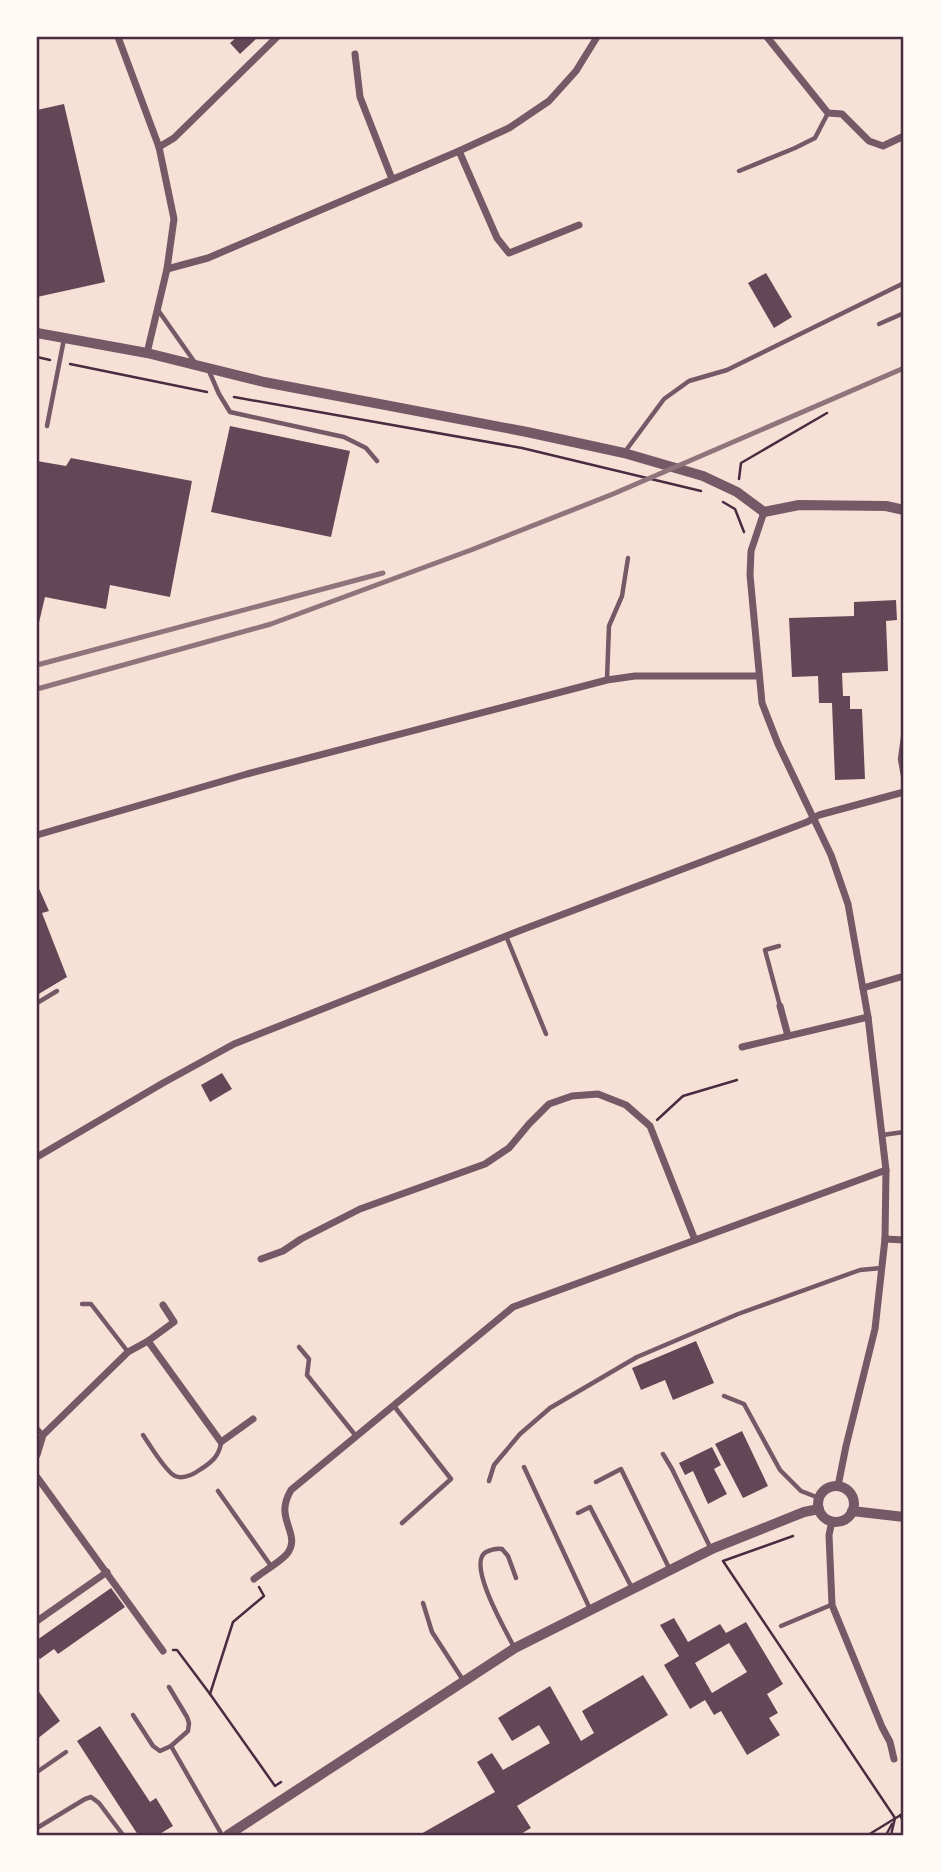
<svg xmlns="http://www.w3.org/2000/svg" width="941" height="1872" font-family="'Nunito Sans',sans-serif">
<rect width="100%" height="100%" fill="#f7e1d7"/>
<g fill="#644757" fill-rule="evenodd">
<polygon points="237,37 258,37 240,54 230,43"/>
<polygon points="64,104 105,282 37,297 37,110"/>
<polygon points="766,273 792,317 774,328 748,283"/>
<polygon points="230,426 350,451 331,537 211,512"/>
<polygon points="71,458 192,481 170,597 110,585 106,609 45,597 37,631 37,461 66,466"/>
<polygon points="896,600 897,620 886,621 888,671 842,673 843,696 850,696 850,709 862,709 865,779 835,780 832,703 819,703 818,676 792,677 789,618 854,616 854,602"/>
<polygon points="37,884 49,911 42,913 67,977 37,995"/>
<polygon points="222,1073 232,1089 210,1102 201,1085"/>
<polygon points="696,1341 714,1383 673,1400 665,1380 641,1390 632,1368"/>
<polygon points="742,1431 768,1486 743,1498 715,1444"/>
<polygon points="712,1447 721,1465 714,1469 727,1494 708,1504 693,1471 685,1475 679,1463"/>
<polygon points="111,1588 125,1607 58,1654 54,1649 40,1659 37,1655 37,1640"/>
<path d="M674,1618L688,1642L720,1624L726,1633L746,1622L783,1684L767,1694L778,1713L769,1718L780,1735L747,1755L721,1711L714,1715L705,1700L690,1709L664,1665L679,1656L660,1625ZM729,1643L747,1672L712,1693L695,1663Z"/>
<polygon points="643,1675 668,1715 517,1806 531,1828 519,1835 419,1835 495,1792 477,1762 492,1753 503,1770 550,1743 539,1725 512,1741 498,1718 550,1686 581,1741 594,1733 582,1711"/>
<polygon points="37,1689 60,1721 37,1739"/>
<polygon points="100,1726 150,1802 156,1798 173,1826 158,1835 138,1835 77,1741"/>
</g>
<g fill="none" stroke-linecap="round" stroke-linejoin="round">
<g stroke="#4a2c40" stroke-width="2.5">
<polyline points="37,357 50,360"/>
<polyline points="70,364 207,392"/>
<polyline points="234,397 522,448 701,491"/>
<polyline points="739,479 741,463 827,413"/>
<polyline points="723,502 735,509 744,532"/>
<polyline points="657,1120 683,1096 737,1080"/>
<polyline points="793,1536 723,1561 895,1818 891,1835"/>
<polyline points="173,1650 177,1650 210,1694 275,1786 281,1782"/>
<polyline points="210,1694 233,1622 264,1596 259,1587"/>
<polyline points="900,1815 904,1823"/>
<polyline points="868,1835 904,1813"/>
<polyline points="886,1835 892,1824"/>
</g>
<g stroke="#755966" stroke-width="4.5">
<polyline points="739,171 795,148 815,138 828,113"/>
<polyline points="158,310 196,364"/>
<polyline points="879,324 904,313"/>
<polyline points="209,371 219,394 230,412 344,437 366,448 377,461"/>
<polyline points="47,426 64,339"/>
<polyline points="624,453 664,399 689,381 727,370 904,283"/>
<polyline points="607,679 609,626 622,596 628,558"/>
<polyline points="904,730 900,759 904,781"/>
<polyline points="506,936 546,1034"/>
<polyline points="779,946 765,950 780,1006"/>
<polyline points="37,1003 57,991"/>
<polyline points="882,1135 904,1132"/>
<polyline points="82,1304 91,1304 128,1352"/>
<polyline points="299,1347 309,1359 307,1375 356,1436"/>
<polyline points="724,1396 744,1404 780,1470 801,1491 819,1498"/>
<polyline points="394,1406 451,1479 402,1523"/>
<polyline points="37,1428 43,1435"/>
<path d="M143,1435C150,1445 165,1471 175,1476C184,1480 194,1474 201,1469C212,1462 219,1456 221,1443"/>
<polyline points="663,1454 672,1469 711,1549"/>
<polyline points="524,1467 590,1609"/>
<polyline points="489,1481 494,1465 520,1434 550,1408 637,1357 738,1314 860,1270 881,1268"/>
<polyline points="596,1482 621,1469 670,1570"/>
<polyline points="218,1491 271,1566"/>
<polyline points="578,1513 590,1507 632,1588"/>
<polyline points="423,1603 432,1632 463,1680"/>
<polyline points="781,1626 831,1605"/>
<path d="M514,1647C506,1631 466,1563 486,1552C492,1549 496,1548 502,1549L508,1556L516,1578"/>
<polyline points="169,1687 187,1717 189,1723 188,1731 171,1746 222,1835"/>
<polyline points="133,1715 153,1746 160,1751 171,1746"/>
<polyline points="37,1772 66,1752"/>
<polyline points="37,1828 85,1799 91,1797 99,1803 123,1835"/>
</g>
<g stroke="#755966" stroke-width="7">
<polyline points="118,37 159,147 174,219 167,269 147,353"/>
<polyline points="767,37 828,113 842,114 869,141 883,146 904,136"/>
<polyline points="355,54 360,97 392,179"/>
<polyline points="159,147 174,138 277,37"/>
<polyline points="459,151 497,238 509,253 579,225"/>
<polyline points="167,269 208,258 459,151 509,128 549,101 576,71 597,37"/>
<polyline points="764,512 751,551 750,575 762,703 778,744 831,855 848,904 868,1017 886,1170 885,1239 875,1329 846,1446 838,1486"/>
<polyline points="37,835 247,774 607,680 635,676 759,676"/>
<polyline points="863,988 904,976"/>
<polyline points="780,1006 788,1036"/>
<polyline points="742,1047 868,1017"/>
<polyline points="37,1157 163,1083 234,1044 524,929 807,822 819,815 904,792"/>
<polyline points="885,1239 904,1240"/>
<polyline points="261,1259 283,1251 301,1239 360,1209 485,1164 509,1148 529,1124 549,1104 572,1096 598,1094 626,1105 650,1126 695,1240"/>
<polyline points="148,1341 221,1442 253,1419"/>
<polyline points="37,1455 43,1435 128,1352 148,1341 174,1322 163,1305"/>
<polyline points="37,1477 163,1651"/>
<polyline points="832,1521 829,1535 832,1605 882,1727 890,1742 894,1759"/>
<path d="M254,1579C264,1571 277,1564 286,1555C299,1540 286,1528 285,1512C284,1504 287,1497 291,1490L513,1307L886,1170"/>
<polyline points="37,1621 107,1572"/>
</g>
<g stroke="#755966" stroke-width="10">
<polyline points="37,333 147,353 264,382 527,432 624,453 703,476 737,492 764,512 799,505 886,506 904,510"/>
<circle cx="836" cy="1504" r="18"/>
<polyline points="852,1511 904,1517"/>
<polyline points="228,1835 515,1648 714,1548 804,1512 819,1509"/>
</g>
<g stroke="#8f747c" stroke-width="5">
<polyline points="37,665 383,573"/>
<polyline points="37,689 271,624 471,550 613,494 904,368"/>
</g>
</g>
<rect width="941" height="1872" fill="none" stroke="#fffaf5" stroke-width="77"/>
<rect x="38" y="38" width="864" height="1796" fill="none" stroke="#4a2c40" stroke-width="2.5"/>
</svg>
